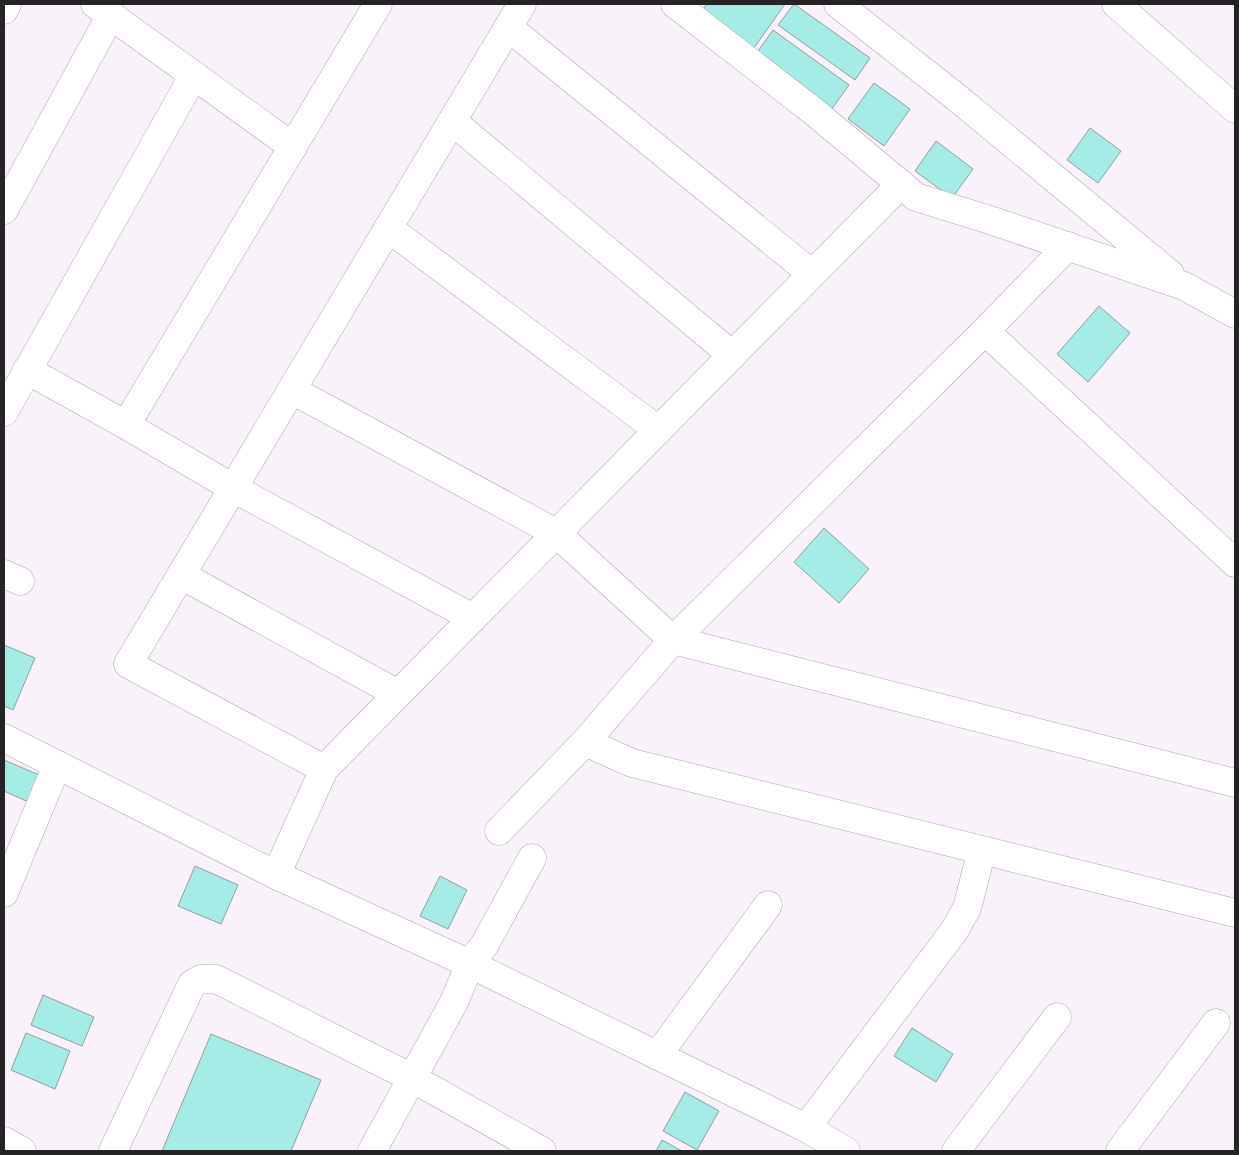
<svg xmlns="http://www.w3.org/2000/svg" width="1239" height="1155" font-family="'Times New Roman',serif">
<rect width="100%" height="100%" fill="#f9f2fb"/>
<g fill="#a4ece5" stroke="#919d9c">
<polygon points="707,4 785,4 749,55 697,17"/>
<polygon points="794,4 870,58 855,80 778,25"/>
<polygon points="773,30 849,85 831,110 755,55"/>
<polygon points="874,83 910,109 884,146 848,119"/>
<polygon points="1090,128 1121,151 1098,183 1067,160"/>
<polygon points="936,141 973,169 952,198 915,171"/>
<polygon points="1099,306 1130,333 1088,382 1057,354"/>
<polygon points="824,528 869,569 839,603 794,562"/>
<polygon points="4,645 35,658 13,710 4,706"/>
<polygon points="4,760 44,777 33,804 4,791"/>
<polygon points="195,866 238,885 221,924 178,906"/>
<polygon points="440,876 467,890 448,929 420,916"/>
<polygon points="43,995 94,1017 82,1046 31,1025"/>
<polygon points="912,1028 953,1054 936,1082 894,1056"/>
<polygon points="26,1033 70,1051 55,1089 11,1070"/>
<polygon points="211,1034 321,1080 291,1151 162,1151"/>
<polygon points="685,1092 719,1111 697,1150 663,1131"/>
<polygon points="662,1140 682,1151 656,1151"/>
</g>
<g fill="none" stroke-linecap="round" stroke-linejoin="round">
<defs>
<g id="minor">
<polyline points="95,4 293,147"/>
<polyline points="675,4 813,111 916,197 993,221 1184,286 1235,314"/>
<polyline points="838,4 956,97 1170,274"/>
<polyline points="1116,4 1235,109"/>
<polyline points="4,10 7,4"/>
<polyline points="508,27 812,274"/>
<polyline points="452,121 732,355"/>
<polyline points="4,210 111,15"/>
<polyline points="388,228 658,430"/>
<polyline points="1068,246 985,331 673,640 585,742 632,763 1235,913"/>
<polyline points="985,331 1235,563"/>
<polyline points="27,370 126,425 233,488 473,618"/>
<polyline points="292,390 556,533 673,640 1235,783"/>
<polyline points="4,412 194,75"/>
<polyline points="126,425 378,4"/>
<polyline points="4,574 20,581"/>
<polyline points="181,575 398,694"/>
<polyline points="4,738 276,875 470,964 454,1002 372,1151"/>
<polyline points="324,769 128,664 522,4"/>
<polyline points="499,831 585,742"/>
<polyline points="532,858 485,944 470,964 806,1128"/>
<polyline points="276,875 324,769 901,184"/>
<polyline points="4,893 57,765"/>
<polyline points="657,1056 768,905"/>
<polyline points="4,1141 22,1151"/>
<polyline points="113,1151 192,984 201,979 216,979 412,1078 542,1151"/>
<polyline points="846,1151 806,1128 954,931 967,908 982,850"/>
<polyline points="956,1151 1057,1017"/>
<polyline points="1120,1151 1216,1023"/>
</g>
</defs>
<use href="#minor" stroke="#aca5ae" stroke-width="29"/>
<use href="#minor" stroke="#fff" stroke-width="28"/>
</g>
<rect width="1239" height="1155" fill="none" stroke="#252326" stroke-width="10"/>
</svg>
